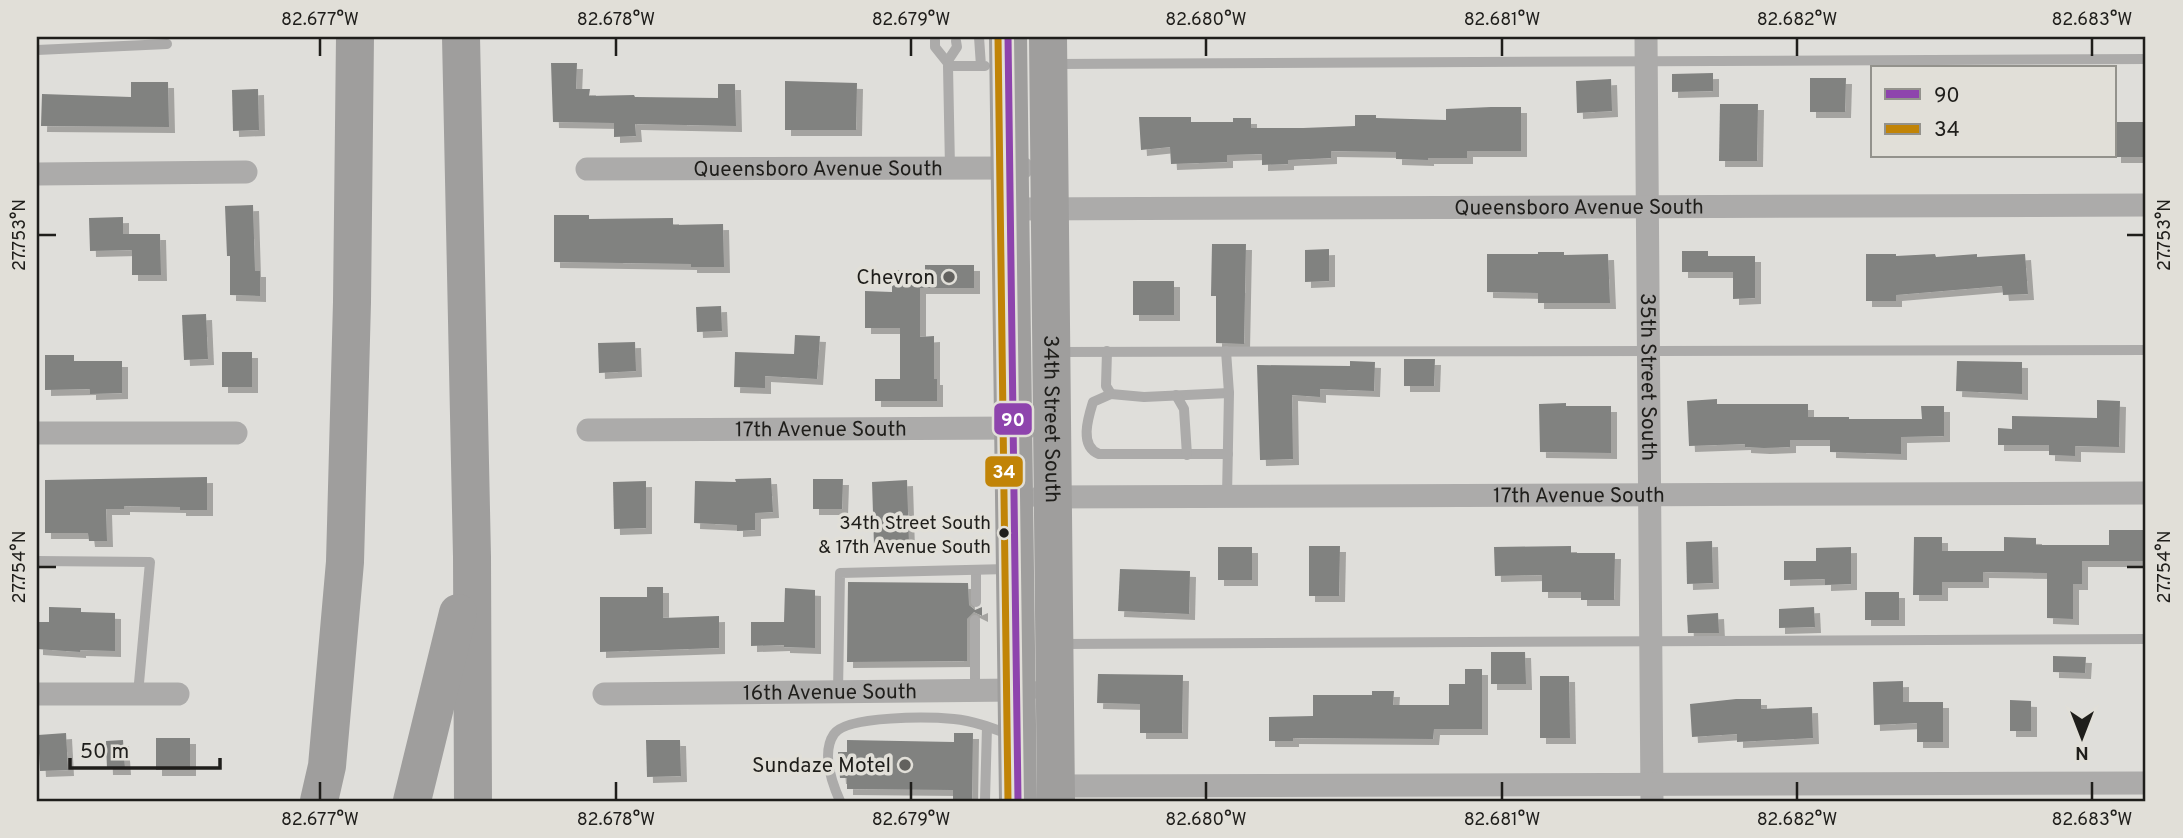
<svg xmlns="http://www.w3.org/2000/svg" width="2183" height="838" font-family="Overpass,sans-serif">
<defs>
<filter id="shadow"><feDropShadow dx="6" dy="6" stdDeviation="0" flood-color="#0004"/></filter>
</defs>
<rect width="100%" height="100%" fill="#dfdeda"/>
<g fill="#818280" filter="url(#shadow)">
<polygon points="551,63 577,63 576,89 590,89 589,96 634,95 635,97 718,98 718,84 735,84 736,126 635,124 636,136 614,137 614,123 553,122"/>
<polygon points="1713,73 1713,91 1672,92 1672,74"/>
<polygon points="1810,78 1846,78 1845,112 1810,112"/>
<polygon points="1611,79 1612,111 1577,113 1576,81"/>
<polygon points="785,81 857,83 856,130 785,130"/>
<polygon points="131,82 168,82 169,127 41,126 42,94 131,97"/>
<polygon points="258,89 259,130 233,131 232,90"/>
<polygon points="1720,104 1758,104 1757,161 1719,161"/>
<polygon points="1491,107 1521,107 1521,151 1467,151 1467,158 1428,158 1428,160 1396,159 1396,152 1331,151 1331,158 1288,160 1288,164 1262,165 1262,154 1227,155 1227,162 1171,164 1170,147 1141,150 1139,117 1191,117 1191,122 1233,122 1233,118 1251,118 1251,128 1303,128 1355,126 1355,115 1376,115 1376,118 1446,120 1446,109"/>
<rect x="2115" y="122" width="31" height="35"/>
<polygon points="253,205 255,271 260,271 260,296 230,295 230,256 227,256 225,206"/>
<polygon points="554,215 589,215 589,219 673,218 673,225 723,224 724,267 691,267 691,264 554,262"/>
<polygon points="123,217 123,234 160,234 161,275 132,275 132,250 90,251 89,218"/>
<polygon points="1212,244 1246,244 1244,344 1216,343 1216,296 1211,296"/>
<polygon points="1329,249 1329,281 1305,282 1305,250"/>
<polygon points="1682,251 1708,251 1708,256 1755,256 1755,298 1733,299 1733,272 1682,272"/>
<polygon points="1538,252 1564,252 1564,255 1608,254 1610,303 1538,303 1538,293 1487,292 1487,254 1538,254"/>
<polygon points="1866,254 1896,254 1896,256 1935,254 1936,257 1977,254 1977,257 2025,254 2028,294 2003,295 2002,286 1896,295 1896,301 1866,301"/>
<polygon points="925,265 974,265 974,288 920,288 920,337 934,336 934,379 937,379 937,401 875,401 875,379 900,379 900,328 865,328 865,291 892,292 892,270 925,271"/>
<rect x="1133" y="281" width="41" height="34"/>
<polygon points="721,306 722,331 697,332 696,307"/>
<polygon points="206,314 208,359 184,360 182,315"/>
<polygon points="795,335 820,336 817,379 765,376 765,388 734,387 735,352 794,354"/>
<polygon points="635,342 636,371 599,373 598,343"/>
<rect x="222" y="352" width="30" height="35"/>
<polygon points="45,355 74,355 74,361 122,361 122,393 90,394 90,389 45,390"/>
<polygon points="1404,359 1435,359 1434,386 1404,386"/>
<polygon points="1350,361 1375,362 1374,391 1320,389 1320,397 1292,395 1293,459 1260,460 1257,365 1350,366"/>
<polygon points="1957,361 2022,362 2022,394 1956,391"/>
<polygon points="1717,399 1717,404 1808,404 1808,417 1849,417 1849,419 1922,419 1921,406 1944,406 1944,436 1901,437 1901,454 1830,452 1830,440 1790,440 1790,447 1764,448 1745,447 1745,444 1689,446 1687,401"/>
<polygon points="2097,400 2120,401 2119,447 2075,446 2075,456 2049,455 2049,445 1998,445 1998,428 2012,429 2012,416 2097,418"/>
<polygon points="1566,403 1566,406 1611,406 1611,453 1540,452 1539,404"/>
<polygon points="207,477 207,510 180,510 180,507 124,506 124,509 106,509 107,541 89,541 88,533 45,533 45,480"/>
<polygon points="771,478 773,512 755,513 755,530 737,531 737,525 694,523 695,481 736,482 735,479"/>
<polygon points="813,479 843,479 842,509 813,509"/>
<polygon points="907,480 909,544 874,545 872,482"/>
<polygon points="646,481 646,528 614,529 613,482"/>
<polygon points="2109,530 2146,530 2146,561 2082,561 2082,584 2073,584 2073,619 2047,618 2047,573 1983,572 1983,582 1942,582 1942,595 1913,595 1914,537 1942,537 1942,551 2004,551 2004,537 2036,538 2036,545 2109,545"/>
<polygon points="1712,541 1713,583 1687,584 1686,542"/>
<polygon points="1309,546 1340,546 1339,596 1309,596"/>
<polygon points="1571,546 1571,553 1615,553 1614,600 1581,600 1581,592 1542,592 1542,575 1495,576 1494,547"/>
<rect x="1218" y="547" width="34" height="33"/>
<polygon points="1851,547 1851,584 1825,585 1825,579 1784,580 1784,561 1816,561 1816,548"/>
<polygon points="1120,569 1190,571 1189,614 1118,611"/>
<polygon points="848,582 968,583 969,605 975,610 982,607 982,616 974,612 967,619 967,661 847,662"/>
<polygon points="647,587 663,587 663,618 719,616 719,648 600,652 600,597 647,597"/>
<polygon points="785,588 815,590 815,648 784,647 784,645 751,646 751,622 784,622"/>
<rect x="1865" y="592" width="34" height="28"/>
<polygon points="49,607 81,608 81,612 115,613 115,651 80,650 80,652 37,649 37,622 49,622"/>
<polygon points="1814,607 1815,627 1779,628 1779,609"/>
<polygon points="1718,613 1719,633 1688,633 1687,615"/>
<polygon points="1491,652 1525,652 1526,684 1491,684"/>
<polygon points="2053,656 2086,657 2085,673 2053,672"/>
<polygon points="1465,669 1482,669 1482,729 1434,729 1433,739 1293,738 1293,741 1269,741 1269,717 1313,716 1313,695 1372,695 1372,691 1394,691 1393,705 1449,705 1449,684 1465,684"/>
<polygon points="1098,674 1183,675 1182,733 1140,733 1140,704 1097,703"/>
<polygon points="1540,676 1569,676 1570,738 1540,738"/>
<polygon points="1903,681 1903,702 1943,702 1943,742 1917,742 1917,723 1874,725 1873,682"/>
<polygon points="1736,699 1761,699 1761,709 1812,707 1813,738 1737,742 1737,734 1692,737 1690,704"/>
<polygon points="2010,700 2031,701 2031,731 2010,731"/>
<polygon points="66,733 68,770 40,771 38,735"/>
<polygon points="954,733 973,733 972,801 953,801 953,790 847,789 847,778 840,778 838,752 847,752 847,740 954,742"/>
<rect x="156" y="738" width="34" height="32"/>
<polygon points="123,740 125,769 107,769 106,741"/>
<polygon points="646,740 680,740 681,776 647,777"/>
</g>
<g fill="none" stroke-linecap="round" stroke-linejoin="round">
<g stroke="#acabaa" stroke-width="10">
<polyline points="979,37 981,66 985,66"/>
<polyline points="935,40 935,47 947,62 957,47 956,41"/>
<polyline points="37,50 167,44"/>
<polyline points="1054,64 2146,59"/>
<polyline points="950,168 948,66 981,66"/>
<polyline points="1107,351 1106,386 1111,394 1144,397 1229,393"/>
<polyline points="1226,351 1229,393 1227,496"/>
<polyline points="1058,352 2146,350"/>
<path d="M1111,394L1093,402C1088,418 1079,446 1099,454H1228"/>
<polyline points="1176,395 1184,409 1187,455"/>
<polyline points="37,561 150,562 138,694"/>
<polyline points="976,602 976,570"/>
<polyline points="975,620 975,690"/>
<polyline points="1061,644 2146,639"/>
<polyline points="838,692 840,573 1008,569"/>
<polyline points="985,800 987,727"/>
<path d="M840,801C832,783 821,753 834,734C847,715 931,717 954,719C974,721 992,728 1011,735"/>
</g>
<g stroke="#acabaa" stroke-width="23">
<path id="s1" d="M1646,37L1652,801"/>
<path id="s2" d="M587,169L1022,168"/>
<polyline points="37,174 246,172"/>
<path id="s3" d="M1010,209L2146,205"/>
<path id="s4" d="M588,430L1026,428"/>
<polyline points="37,433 236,433"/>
<path id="s5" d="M1040,497L2146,493"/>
<polyline points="37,694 178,694"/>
<path id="s6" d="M604,694L1028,690"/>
<polyline points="1056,786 2146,783"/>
</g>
<g stroke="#9f9e9d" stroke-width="38">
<polyline points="461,37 472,557 473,801"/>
<polyline points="1008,37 1018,801"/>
<path id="s7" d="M1048,37L1056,801"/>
<polyline points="319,801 327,766 345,562 352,302 355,37"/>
<polyline points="412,801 458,613"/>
</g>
<defs>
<polyline id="bus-1" points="1008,37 1018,801"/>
<polyline id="bus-2" points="998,37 1008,801"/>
</defs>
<use href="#bus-1" stroke="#e1dfd8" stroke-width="12"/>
<use href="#bus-2" stroke="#e1dfd8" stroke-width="12"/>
<use href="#bus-1" stroke="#8e44ad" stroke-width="7"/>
<use href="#bus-2" stroke="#c18407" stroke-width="7"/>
</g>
<path fill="none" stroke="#1f1e1b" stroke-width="2.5" d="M320,38V56M616,38V56M911,38V56M1206,38V56M1502,38V56M1797,38V56M2092,38V56M38,235H56M2127,235H2144M38,567H56M2127,567H2144M320,782V800M616,782V800M911,782V800M1206,782V800M1502,782V800M1797,782V800M2092,782V800"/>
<g fill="#62615e" stroke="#e1dfd8" stroke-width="2.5">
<circle cx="949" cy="277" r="7"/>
<circle cx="905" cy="765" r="7"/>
</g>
<circle fill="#1f1e1b" stroke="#e1dfd8" stroke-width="2.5" cx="1004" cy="533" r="6"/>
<g text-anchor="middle" stroke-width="7" stroke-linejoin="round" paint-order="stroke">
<g font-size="19" fill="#1f1e1b" stroke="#e1dfd8" text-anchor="end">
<text x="991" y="529">34th Street South<tspan x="991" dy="24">&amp; 17th Avenue South</tspan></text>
</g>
<g font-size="21" fill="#1f1e1b" stroke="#e1dfd8">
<text dy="7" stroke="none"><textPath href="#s2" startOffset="231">Queensboro Avenue South</textPath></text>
<text dy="7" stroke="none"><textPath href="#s3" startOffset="569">Queensboro Avenue South</textPath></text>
<text dy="7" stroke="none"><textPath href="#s1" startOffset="340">35th Street South</textPath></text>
<text dy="7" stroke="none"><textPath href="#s7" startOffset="382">34th Street South</textPath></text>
<text dy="7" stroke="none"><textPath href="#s4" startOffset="233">17th Avenue South</textPath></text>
<text dy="7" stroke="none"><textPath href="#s5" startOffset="539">17th Avenue South</textPath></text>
<text dy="7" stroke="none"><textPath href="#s6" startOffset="226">16th Avenue South</textPath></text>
</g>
<g font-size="21" fill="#1f1e1b" stroke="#e1dfd8" text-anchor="end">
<text x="935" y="284">Chevron</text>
<text x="891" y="772">Sundaze Motel</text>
</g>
</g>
<g stroke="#e1dfd8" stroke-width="2.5">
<rect x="993" y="402" width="40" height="34" rx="7" fill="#8e44ad"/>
<rect x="984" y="455" width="40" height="33" rx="7" fill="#c18407"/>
</g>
<g font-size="19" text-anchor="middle" font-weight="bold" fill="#fff">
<text x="1013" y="426">90</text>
<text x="1004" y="478">34</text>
</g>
<rect width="2183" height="838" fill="none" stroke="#e1dfd8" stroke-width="77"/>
<rect x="1871" y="66" width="245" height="91" fill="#e1dfd8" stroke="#93928c" stroke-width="2"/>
<rect x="1885" y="89" width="35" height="10" fill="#8e44ad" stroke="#93928c" stroke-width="2"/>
<text x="1934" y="102" font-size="21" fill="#1f1e1b">90</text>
<rect x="1885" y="124" width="35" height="10" fill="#c18407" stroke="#93928c" stroke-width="2"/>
<text x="1934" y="136" font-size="21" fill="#1f1e1b">34</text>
<g transform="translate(2082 737) rotate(180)" stroke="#e1dfd8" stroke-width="5" paint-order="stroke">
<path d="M0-5L12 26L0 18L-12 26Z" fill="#1f1e1b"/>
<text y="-10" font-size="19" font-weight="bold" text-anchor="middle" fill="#1f1e1b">N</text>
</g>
<path d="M70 758v10h150v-10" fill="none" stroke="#1f1e1b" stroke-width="3.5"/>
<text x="80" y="758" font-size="21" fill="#1f1e1b" stroke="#e1dfd8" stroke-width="5" paint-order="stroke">50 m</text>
<rect x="38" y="38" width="2106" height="762" fill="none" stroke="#1f1e1b" stroke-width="2.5"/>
<g font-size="18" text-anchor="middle" fill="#1f1e1b">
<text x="320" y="25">82.677°W</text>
<text x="616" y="25">82.678°W</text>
<text x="911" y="25">82.679°W</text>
<text x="1206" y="25">82.680°W</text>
<text x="1502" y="25">82.681°W</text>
<text x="1797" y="25">82.682°W</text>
<text x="2092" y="25">82.683°W</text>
<text transform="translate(2164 235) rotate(-90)" y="6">27.753°N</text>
<text transform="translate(19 235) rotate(-90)" y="6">27.753°N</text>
<text transform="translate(2164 567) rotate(-90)" y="6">27.754°N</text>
<text transform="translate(19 567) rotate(-90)" y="6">27.754°N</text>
<text x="320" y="825">82.677°W</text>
<text x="616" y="825">82.678°W</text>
<text x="911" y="825">82.679°W</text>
<text x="1206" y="825">82.680°W</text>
<text x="1502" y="825">82.681°W</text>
<text x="1797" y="825">82.682°W</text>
<text x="2092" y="825">82.683°W</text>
</g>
</svg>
